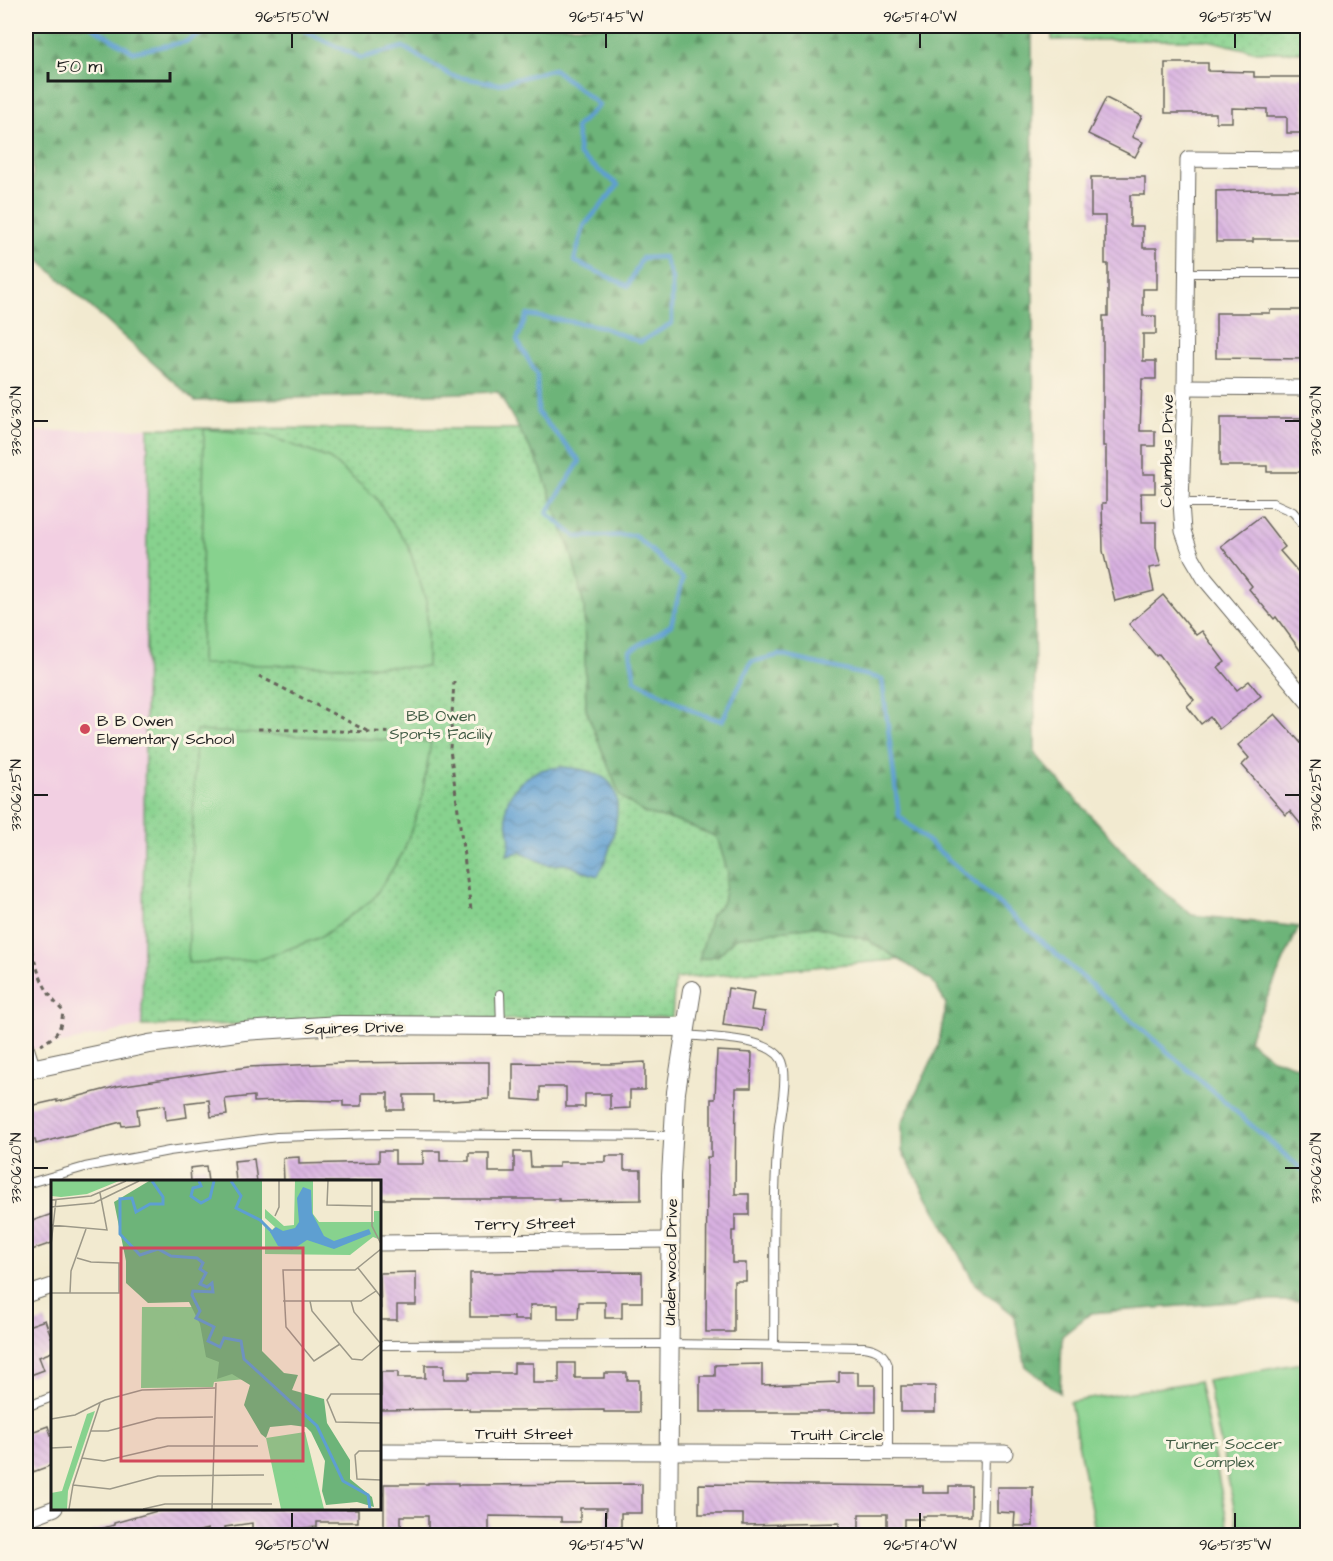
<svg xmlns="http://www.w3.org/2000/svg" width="1333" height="1561" font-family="'Architects Daughter',sans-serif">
<defs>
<pattern id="green-dots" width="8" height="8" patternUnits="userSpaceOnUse" patternTransform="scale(1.5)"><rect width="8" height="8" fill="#87d28e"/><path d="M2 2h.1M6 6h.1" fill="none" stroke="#74b47a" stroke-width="1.8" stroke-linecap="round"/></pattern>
<pattern id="forest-firs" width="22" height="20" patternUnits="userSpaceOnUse" patternTransform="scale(1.5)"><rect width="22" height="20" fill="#6db479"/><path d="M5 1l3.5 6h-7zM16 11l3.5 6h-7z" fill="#599262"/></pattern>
<pattern id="water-waves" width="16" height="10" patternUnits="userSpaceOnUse" patternTransform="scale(1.5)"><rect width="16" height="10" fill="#5e9fd1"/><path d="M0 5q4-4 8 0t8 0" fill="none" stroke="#4d81a9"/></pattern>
<pattern id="building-back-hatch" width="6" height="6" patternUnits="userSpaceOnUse" patternTransform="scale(1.5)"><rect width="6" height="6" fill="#d8b1e1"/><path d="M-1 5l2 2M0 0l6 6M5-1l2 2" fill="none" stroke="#b998c0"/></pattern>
</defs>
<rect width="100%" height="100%" fill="#fcf5e5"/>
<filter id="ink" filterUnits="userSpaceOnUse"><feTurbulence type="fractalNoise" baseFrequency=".0167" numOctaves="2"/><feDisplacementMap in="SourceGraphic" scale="12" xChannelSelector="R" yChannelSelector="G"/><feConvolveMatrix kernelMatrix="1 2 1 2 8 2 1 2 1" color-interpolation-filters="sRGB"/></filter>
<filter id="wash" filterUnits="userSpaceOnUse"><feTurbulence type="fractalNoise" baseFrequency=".008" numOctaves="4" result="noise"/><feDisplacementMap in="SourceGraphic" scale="24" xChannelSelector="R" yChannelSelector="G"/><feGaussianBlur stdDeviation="1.35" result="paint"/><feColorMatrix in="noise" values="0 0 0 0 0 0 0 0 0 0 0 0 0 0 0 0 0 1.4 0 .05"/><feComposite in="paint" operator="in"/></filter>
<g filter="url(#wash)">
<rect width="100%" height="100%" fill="#f2ead0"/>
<polygon fill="#f2cfe2" points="148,428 142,1026 26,1051 26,432"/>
<g fill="url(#green-dots)" stroke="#527755" stroke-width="1.5">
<polygon points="1052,26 1307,26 1307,52 1257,52 1207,40 1052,40"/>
<polygon points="148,428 999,430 996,951 675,979 672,1017 142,1026"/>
</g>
<polygon fill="url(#forest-firs)" stroke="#44684a" stroke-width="1.5" points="26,26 1032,26 1035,754 1144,875 1192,915 1299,927 1248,1040 1270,1057 1307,1070 1307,1301 1245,1301 1091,1313 1062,1336 1060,1393 1026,1367 1014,1315 975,1284 902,1151 902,1123 938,1047 946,1004 932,980 868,940 814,926 735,938 719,955 699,960 711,915 723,902 728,873 717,837 680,822 644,813 620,796 586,710 584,607 573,559 540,466 498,392 195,401 31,253 34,95 26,81"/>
<g fill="#87d28e" stroke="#527755" stroke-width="1.5">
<polygon points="204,429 266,435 330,459 375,497 408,545 427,604 427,667 201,664"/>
<polygon points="196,731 431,742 421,802 403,853 373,899 321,937 261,959 188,963"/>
<polygon points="1307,1362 1307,1535 1240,1535 1207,1380"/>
<polygon points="1199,1381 1230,1535 1096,1535 1070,1402"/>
</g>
<path fill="url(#water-waves)" stroke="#3d5e76" stroke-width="1.5" d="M561,767C576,768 598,771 609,782C628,801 609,856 598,876L591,874L566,864L548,865L520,852L507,855C513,837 507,830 506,813C505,795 522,778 538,771C545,768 554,768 561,767Z"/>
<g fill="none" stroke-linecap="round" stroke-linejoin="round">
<g stroke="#5e9fd1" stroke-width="4.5">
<polyline points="91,26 133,52 185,42 217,26"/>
<polyline points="299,26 308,33 361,58 403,47 452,76 498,84 554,69 599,105 576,127 579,155 618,185 584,226 574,261 628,286 642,258 664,257 672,279 672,323 640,342 599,326 527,315 517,340 537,375 538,413 580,461 547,513 576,537 634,535 683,579 671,625 630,651 635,680 697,713 722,721 751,662 780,655 882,679 899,816 1308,1175"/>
</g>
</g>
<g id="blocks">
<g fill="url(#building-back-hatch)">
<polygon points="1165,63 1208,63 1208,71 1254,72 1254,77 1305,77 1305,133 1287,133 1287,117 1267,117 1267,109 1232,108 1232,122 1216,122 1216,113 1165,113"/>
<polygon points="1106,98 1142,116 1132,137 1143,142 1135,157 1088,134"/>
<polygon points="1091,177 1145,177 1145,195 1130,195 1130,226 1143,226 1143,248 1157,248 1157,289 1143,289 1143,316 1156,316 1156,334 1143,334 1143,361 1156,361 1156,379 1142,379 1140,431 1155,431 1155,446 1143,446 1143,474 1155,474 1155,493 1141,493 1142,522 1156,522 1156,547 1161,566 1149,568 1154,591 1115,601 1103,551 1102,503 1106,503 1106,446 1103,446 1103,316 1108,316 1108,264 1105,264 1105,216 1091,216"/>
<polygon points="1261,190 1308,190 1308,239 1253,239 1253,242 1216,242 1216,191"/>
<polygon points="1270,310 1308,310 1308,359 1216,358 1216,313 1270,313"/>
<polygon points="1220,418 1304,418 1304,472 1267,472 1267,466 1220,466"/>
<polygon points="1261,516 1285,547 1280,551 1308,583 1308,661 1276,617 1274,619 1249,589 1252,586 1221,546"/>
<polygon points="1163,595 1196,635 1202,631 1225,662 1218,667 1237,690 1249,681 1261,696 1219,729 1210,717 1201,724 1187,706 1194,700 1159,654 1156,656 1129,624"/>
<polygon points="1275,714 1308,751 1308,833 1290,811 1286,815 1242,765 1249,758 1238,745"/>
<polygon points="728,988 754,992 751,1010 765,1012 763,1030 723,1025"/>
<polygon points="717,1051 752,1053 751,1088 736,1088 735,1194 749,1194 749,1215 735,1215 735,1231 732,1231 732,1263 746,1263 746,1281 734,1281 734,1332 706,1332 707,1157 711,1157 711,1099 715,1099"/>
<polygon points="433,1062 489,1062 489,1099 433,1102 433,1095 404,1095 404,1110 388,1110 388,1093 362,1093 362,1106 343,1106 343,1101 298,1100 254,1102 254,1096 225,1099 227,1115 211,1117 209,1100 185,1103 187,1117 166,1120 165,1105 137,1109 139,1124 122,1126 121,1122 36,1144 35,1139 26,1142 26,1107 57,1100 57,1102 118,1086 248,1067 343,1063"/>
<polygon points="645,1062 645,1090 630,1090 630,1108 610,1109 610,1094 585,1094 585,1107 566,1107 566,1087 540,1087 540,1101 513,1099 513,1063 610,1064"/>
<polygon points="379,1151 395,1151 395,1164 423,1164 423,1151 440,1151 440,1161 469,1161 469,1153 489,1153 489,1172 514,1172 514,1152 530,1152 531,1167 559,1167 559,1162 606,1162 606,1156 624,1156 624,1170 641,1170 641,1200 559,1201 559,1199 380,1199 380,1182 284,1182 283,1158 299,1157 299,1164 379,1162"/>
<polygon points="254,1159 257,1182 236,1182 234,1161"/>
<polygon points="206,1166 208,1182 191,1182 190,1168"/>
<polygon points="52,1214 52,1243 26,1252 26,1223"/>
<polygon points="416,1272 416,1305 397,1305 397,1320 381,1320 380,1273"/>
<polygon points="642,1272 642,1302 622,1302 622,1318 605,1318 605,1302 579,1302 578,1319 558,1319 558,1305 530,1305 530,1320 514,1320 514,1317 470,1317 470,1273"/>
<polygon points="45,1320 52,1339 52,1352 39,1357 44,1370 28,1376 26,1369 26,1324 28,1326"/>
<polygon points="514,1363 533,1363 533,1383 559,1383 559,1363 575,1363 575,1378 604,1378 604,1373 627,1373 627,1380 639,1380 639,1412 604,1412 604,1410 514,1411 469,1411 469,1409 381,1410 381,1372 398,1372 398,1378 425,1378 425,1365 444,1365 444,1379 469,1379 469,1373 514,1373"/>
<polygon points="762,1364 762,1385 839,1382 839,1372 858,1372 858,1385 875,1385 875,1412 700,1412 700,1376 715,1376 715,1365"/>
<rect x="901" y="1386" width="34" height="26"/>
<polygon points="48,1426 52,1438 52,1465 33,1472 26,1450 26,1434"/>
<polygon points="428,1483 458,1483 458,1485 642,1484 642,1513 621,1513 621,1529 606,1529 606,1508 580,1508 580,1522 561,1522 561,1517 489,1516 489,1531 428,1529 428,1516 401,1516 401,1531 384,1531 384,1484 428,1484"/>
<polygon points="699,1484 923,1486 923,1493 949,1493 949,1486 971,1486 971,1516 923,1516 923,1519 904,1519 904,1531 887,1531 887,1514 859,1514 859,1531 839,1531 839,1523 743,1525 743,1514 699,1514"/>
<polygon points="997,1487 1033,1487 1033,1526 1014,1526 1015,1513 997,1512"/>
<polygon points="164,1509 358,1509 358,1522 317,1522 317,1527 252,1532 252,1523 225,1527 226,1536 209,1536 208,1529 180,1536 92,1536 91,1532 114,1525 114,1523"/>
</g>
</g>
</g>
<g filter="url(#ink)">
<use href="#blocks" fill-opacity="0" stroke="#67645b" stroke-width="1.5"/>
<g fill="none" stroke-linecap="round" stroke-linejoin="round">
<defs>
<g id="service">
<polyline points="1186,273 1308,273"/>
<polyline points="1181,503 1273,503 1293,512 1308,530"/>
<polyline points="500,994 501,1026"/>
<path d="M686,1035C710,1038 768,1037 781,1059C789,1071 781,1111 779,1126C772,1199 775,1273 774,1345"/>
<polyline points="26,1036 36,1067"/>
<polyline points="26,1184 85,1167 169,1151 277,1137 376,1134 673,1136"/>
<path d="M380,1345L669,1344L864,1347C877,1349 883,1352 888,1365V1452"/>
<polyline points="26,1407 52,1397"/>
<polyline points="983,1536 985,1453"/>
</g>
<g id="minor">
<polyline points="1308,160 1188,159 1185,387 1181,503 1183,531 1192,557 1205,579 1308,702"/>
<polyline points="1185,387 1308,388"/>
<polyline points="380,1243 670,1240"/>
<polyline points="26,1295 52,1286"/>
<polyline points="380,1451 1005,1453"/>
<polyline points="26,1519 55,1508"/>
</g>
<g id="tertiary">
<polyline points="26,1070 149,1044 244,1031 340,1025 686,1027"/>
<polyline points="668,1536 671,1176 676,1092 692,990"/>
</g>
</defs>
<use href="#service" stroke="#67645b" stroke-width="10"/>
<use href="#minor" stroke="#67645b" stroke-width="17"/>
<use href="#tertiary" stroke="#67645b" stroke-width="20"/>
<g stroke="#67645b" stroke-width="3" stroke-dasharray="4.5 4.5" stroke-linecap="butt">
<polyline points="259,676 367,731"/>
<polyline points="454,681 450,749 471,910"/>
<polyline points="258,729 450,734"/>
<path d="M26,934C36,964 40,988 63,1011C61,1030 58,1035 41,1045"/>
</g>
<use href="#service" stroke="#fff" stroke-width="8"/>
<use href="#minor" stroke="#fff" stroke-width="15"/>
<use href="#tertiary" stroke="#fff" stroke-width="18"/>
</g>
</g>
<path fill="none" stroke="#1c1c1c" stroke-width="2" d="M292,33V48M606,33V48M920,33V48M1235,33V48M33,421H48M1285,421H1300M33,795H48M1285,795H1300M33,1168H48M1285,1168H1300M292,1513V1528M606,1513V1528M920,1513V1528M1235,1513V1528"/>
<circle fill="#d1495b" stroke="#fcf5e5" stroke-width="2" cx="85" cy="729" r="6"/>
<g text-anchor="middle" stroke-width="6" stroke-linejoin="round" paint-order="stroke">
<g font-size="16" fill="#1c1c1c" stroke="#fcf5e5">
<text transform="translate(1166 451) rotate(-89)" y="6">Columbus Drive</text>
<text transform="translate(354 1027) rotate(-1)" y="6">Squires Drive</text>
<text transform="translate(525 1223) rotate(-1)" y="6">Terry Street</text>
<text transform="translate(670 1262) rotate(-89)" y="6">Underwood Drive</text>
<text x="524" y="1439">Truitt Street</text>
<text x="837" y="1440">Truitt Circle</text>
</g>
<g font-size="16" fill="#415c44" stroke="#fcf5e5">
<text x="441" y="721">BB Owen<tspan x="441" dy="18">Sports Faciliy</tspan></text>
<text x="1224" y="1449">Turner Soccer<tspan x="1224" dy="18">Complex</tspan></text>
</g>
<g font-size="16" fill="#1c1c1c" stroke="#fcf5e5" text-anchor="start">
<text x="97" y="726">B B Owen<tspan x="97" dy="18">Elementary School</tspan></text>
</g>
</g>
<g transform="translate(51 1180)">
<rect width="330" height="330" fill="#f2ead0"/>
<path d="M0,1H68L36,14L10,17L0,16ZM244,1H262V34L268,42H323V31H330V60L322,57L299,75L214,74V46L219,52L224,47L214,38V29L233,46L243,45ZM91,127H207L206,198L163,202L162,207L90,208ZM44,231L17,311L16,329H0V313L11,311L36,234ZM254,252L273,329H230L215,258Z" fill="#87d28e"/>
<path d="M98,1H211V171L233,193L247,195L241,210L273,219L276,243L299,280V299L321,317L323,327L306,322L275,325L271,311L274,281L260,252L255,247L240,245L219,247L215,258L210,254L193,225L199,205L181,194L166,199L168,182L155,177L149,144L138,122L97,123L75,103V81L63,22Z" fill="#6db479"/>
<path d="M98,127L121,136L129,159H98ZM97,168L129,169L121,191L96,199ZM253,253L260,283L241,287L235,256ZM234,256L240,288L223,291L216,259ZM262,287L269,319L251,323L243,291ZM241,290L250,329H232L224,294Z" fill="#87d28e"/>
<path d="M252,7L260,10L261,33L273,56L283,61L318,49L320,54L283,69L256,60L241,70L227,66L219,52L225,47L232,51L244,48L248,42L246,18Z" fill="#5e9fd1"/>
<path fill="none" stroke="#5e9fd1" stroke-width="3" d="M101,1L112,17V24H99L85,32L81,18L69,19V54L89,75L107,69L120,76L146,78L152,83L149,89L155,93L149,104L156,107L161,103L162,112L142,111L141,115L149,131L145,138L163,147L157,161L169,167L173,158L190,161L193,179L266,246L292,301L317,315L319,329M148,1L150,6L142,8L140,16L150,23L159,18L163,1M180,1L190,16L185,28L209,40L221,52"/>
<path fill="none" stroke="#9c9888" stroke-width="1.5" d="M277,1L276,25L321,26M321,1V46L330,64M0,20L40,16L75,1M0,27L43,23L88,1M224,36L228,27V1M0,45L56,50L49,13M0,65L5,20M307,88L330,117M0,113H68V83L40,82L26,78M19,113L20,91L35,49M232,121H310L325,111M259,121L261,131L301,179L311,180L330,164M300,121L303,132L330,164M289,164L263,181L235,147L232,90H304L330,69M330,214H280L276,220L285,242L330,243M0,239L24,235L54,220L91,210L164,208M40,251H57L106,238L162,237M0,268L21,267M330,271H308L304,275L306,299L330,300M31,278L53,281L117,266H207M22,305L59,309L107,296L213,295M18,329L22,305L49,223M92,329L114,324H221M161,329L165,203M299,329H330"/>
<path fill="#d1495b" fill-opacity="0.15" stroke="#d1495b" stroke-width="3" d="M70,68H252V281H70Z"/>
<rect width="330" height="330" fill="none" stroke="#1c1c1c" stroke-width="3"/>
</g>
<rect width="1333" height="1561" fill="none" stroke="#fcf5e5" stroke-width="66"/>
<path d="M48 72v9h122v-9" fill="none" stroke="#1c1c1c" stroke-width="3"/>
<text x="57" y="72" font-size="18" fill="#1c1c1c" stroke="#fcf5e5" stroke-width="4.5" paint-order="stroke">50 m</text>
<rect x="33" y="33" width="1267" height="1495" fill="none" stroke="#1c1c1c" stroke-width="2"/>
<g font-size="15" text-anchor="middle" fill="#1c1c1c">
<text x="292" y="22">96°51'50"W</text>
<text x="606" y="22">96°51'45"W</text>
<text x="920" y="22">96°51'40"W</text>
<text x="1235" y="22">96°51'35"W</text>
<text transform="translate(16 421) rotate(-90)" y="5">33°06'30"N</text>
<text transform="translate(1316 421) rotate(-90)" y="5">33°06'30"N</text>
<text transform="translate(16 795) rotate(-90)" y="5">33°06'25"N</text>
<text transform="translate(1316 795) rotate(-90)" y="5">33°06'25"N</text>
<text transform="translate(16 1168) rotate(-90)" y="5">33°06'20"N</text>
<text transform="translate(1316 1168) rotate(-90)" y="5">33°06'20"N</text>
<text x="292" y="1550">96°51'50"W</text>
<text x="606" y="1550">96°51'45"W</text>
<text x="920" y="1550">96°51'40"W</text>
<text x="1235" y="1550">96°51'35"W</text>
</g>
</svg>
